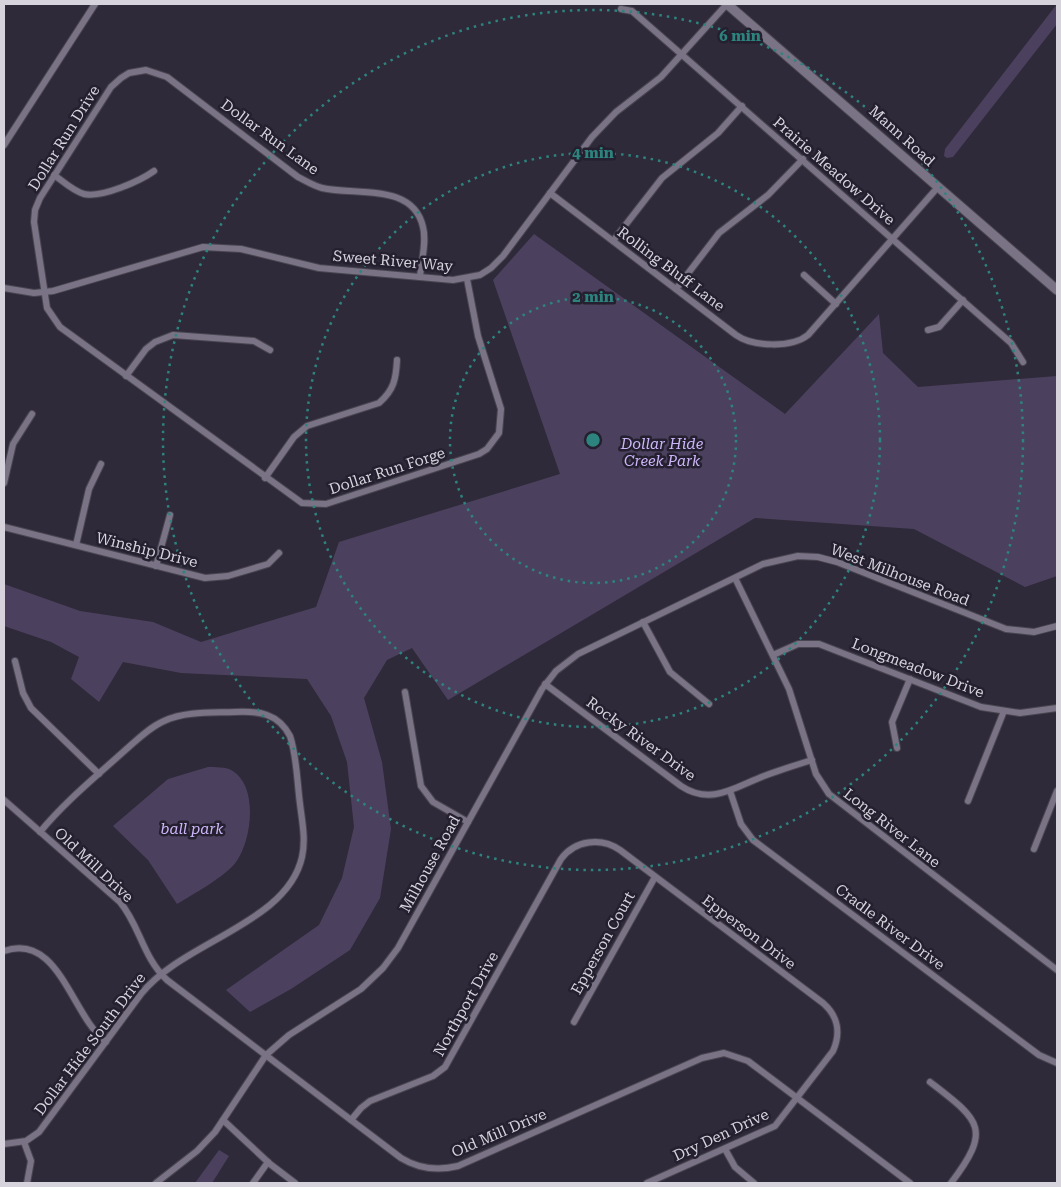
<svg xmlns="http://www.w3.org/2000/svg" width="1061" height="1187" font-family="'Roboto Serif',serif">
<rect width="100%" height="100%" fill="#2f2a39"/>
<g fill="#4b415e">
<polygon points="1057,4 1057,24 953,157 947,158 944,156 945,149"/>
<polygon points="534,234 785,414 879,314 883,353 918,387 1057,376 1057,576 1025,587 914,529 755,518 448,700 412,648 387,660 364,698 382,762 391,829 380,898 350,950 291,989 250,1012 226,990 319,925 342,878 354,827 347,762 331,716 307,679 181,673 123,662 99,702 71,679 79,657 51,642 4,626 4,584 80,611 153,622 201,642 316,607 339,542 560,474 493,280"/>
<path d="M208,767C215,767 226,767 231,770C259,785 252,840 236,862C226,876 192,895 177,904L148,860L113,826L168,779Z"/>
<polygon points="219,1150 229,1156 212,1183 195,1183"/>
</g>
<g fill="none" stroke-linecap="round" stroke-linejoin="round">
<defs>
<g id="minor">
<polyline points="621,9 632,11 1011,343 1023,362"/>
<polyline points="4,145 95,4"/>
<path d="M54,175C64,182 73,191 84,194C102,198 140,181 154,171"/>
<path d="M550,193L736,335C753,347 792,348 808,335L938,187"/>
<polyline points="613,241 662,178 718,133 742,106"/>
<polyline points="804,275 836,304"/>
<path d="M420,277C421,262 427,242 423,227C413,182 355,196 322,188C314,186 306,181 298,177L167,77L146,70L129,73L121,78L111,87L40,198L35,210L34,222L47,308L60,327L302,503L326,504L479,454L487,449L499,433L501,409L478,336L467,279"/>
<polyline points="4,288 34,293 53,291 203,247 241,249 319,268 453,280 480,275 491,268 503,256 592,137 616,112 661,77 727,4"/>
<polyline points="676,289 719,233 768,195 803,159"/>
<polyline points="928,330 939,327 963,300"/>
<polyline points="126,376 146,349 155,342 173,335 254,341 270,350"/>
<path d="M265,478L294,437L307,426L379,403C394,390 396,379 397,360"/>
<polyline points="4,483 13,444 32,414"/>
<polyline points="4,527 205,578 228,576 268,564 279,553"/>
<polyline points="76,545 89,489 101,464"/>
<polyline points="156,566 170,515"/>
<polyline points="735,578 789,689 816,774 829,794 1057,970"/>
<polyline points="643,622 670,672 709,704"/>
<polyline points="773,655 798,644 819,644 981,707 1020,713 1057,708"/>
<polyline points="15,661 23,693 31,708 99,774"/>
<path d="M545,684L681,786C711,806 735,787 764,776C780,770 796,765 812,760"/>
<polyline points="405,692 421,786 433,802 468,822"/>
<polyline points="897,748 892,722 910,679"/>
<polyline points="730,791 741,824 753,840 1039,1055 1057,1063"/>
<path d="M4,800L120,902C140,926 143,958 167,980L401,1158C419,1169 438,1171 458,1166L702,1058L724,1053L748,1061L910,1183"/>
<polyline points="968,801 1004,711"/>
<polyline points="1034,849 1057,791"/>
<path d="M4,951C59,932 71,1015 106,1042"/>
<polyline points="574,1022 655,877"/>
<path d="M930,1082C979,1120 993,1128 951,1183"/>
<polyline points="223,1120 270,1164 295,1183"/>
<path d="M351,1120L361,1108L370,1101L433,1076L445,1067L561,859C575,840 601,837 620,850L823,1003C838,1016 841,1033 833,1051L775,1126L647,1183"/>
<polyline points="24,1142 31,1161 27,1183"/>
<path d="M4,1144L26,1141L39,1132L141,994C183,941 287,924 302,857C306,839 302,821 300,804C297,782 297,757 290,736C278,713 259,711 235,712C212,713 186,711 164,721C148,728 135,742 122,753C93,779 65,802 40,832"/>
<polyline points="725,1149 735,1167 754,1183"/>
<polyline points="156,1183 197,1151 215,1132 266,1055 289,1035 361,989 383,968 398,948 542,689 556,671 578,654 763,564 798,556 818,557 837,562 1006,629 1034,632 1057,626"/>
<polyline points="253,1183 268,1162"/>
</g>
<polyline id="secondary" points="727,4 1057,290"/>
</defs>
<use href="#minor" stroke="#494551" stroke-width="8"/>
<use href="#secondary" stroke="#494551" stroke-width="11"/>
<use href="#minor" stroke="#797385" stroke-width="6"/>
<use href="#secondary" stroke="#797385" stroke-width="9"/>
</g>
<g fill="none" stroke="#2d847f" stroke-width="2.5" stroke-dasharray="2.5 5">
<circle cx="593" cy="440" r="143"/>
<circle cx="593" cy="440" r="287"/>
<circle cx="593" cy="440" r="430"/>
</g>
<g text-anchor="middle" stroke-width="5" stroke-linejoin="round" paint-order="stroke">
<g font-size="15" fill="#d6d3dd" stroke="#25202f">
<text transform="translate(902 136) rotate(42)" y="5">Mann Road</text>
<text transform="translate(270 137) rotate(36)" y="5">Dollar Run Lane</text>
<text transform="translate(64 138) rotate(-58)" y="5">Dollar Run Drive</text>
<text transform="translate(834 171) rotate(41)" y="5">Prairie Meadow Drive</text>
<text transform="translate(393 261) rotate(5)" y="5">Sweet River Way</text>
<text transform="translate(671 269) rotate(37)" y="5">Rolling Bluff Lane</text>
<text transform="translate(387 471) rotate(-18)" y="5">Dollar Run Forge</text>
<text transform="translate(147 550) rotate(14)" y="5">Winship Drive</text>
<text transform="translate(900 575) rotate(21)" y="5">West Milhouse Road</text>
<text transform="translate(918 668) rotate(21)" y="5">Longmeadow Drive</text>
<text transform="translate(641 739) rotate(36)" y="5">Rocky River Drive</text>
<text transform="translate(892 828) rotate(38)" y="5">Long River Lane</text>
<text transform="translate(430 864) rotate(-61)" y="5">Milhouse Road</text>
<text transform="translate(94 865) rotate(43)" y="5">Old Mill Drive</text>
<text transform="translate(890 927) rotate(37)" y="5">Cradle River Drive</text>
<text transform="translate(749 932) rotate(37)" y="5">Epperson Drive</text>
<text transform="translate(603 943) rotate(-61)" y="5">Epperson Court</text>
<text transform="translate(466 1004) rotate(-61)" y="5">Northport Drive</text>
<text transform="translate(90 1044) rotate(-53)" y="5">Dollar Hide South Drive</text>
<text transform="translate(499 1133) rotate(-23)" y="5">Old Mill Drive</text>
<text transform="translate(721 1135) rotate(-25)" y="5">Dry Den Drive</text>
</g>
<g font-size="15" font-style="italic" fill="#cdb6fa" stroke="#25202f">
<text x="662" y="449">Dollar Hide<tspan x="662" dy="17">Creek Park</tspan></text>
<text x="192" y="834">ball park</text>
</g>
</g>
<circle cx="593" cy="440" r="8" fill="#2d847f" stroke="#25202f" stroke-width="2.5"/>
<g font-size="15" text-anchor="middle" font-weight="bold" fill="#2d847f" stroke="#25202f" stroke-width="5" stroke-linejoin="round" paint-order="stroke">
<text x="740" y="41">6 min</text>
<text x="593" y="158">4 min</text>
<text x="593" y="302">2 min</text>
</g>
<rect width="1061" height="1187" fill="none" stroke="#d6d3dd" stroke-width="10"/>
</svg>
